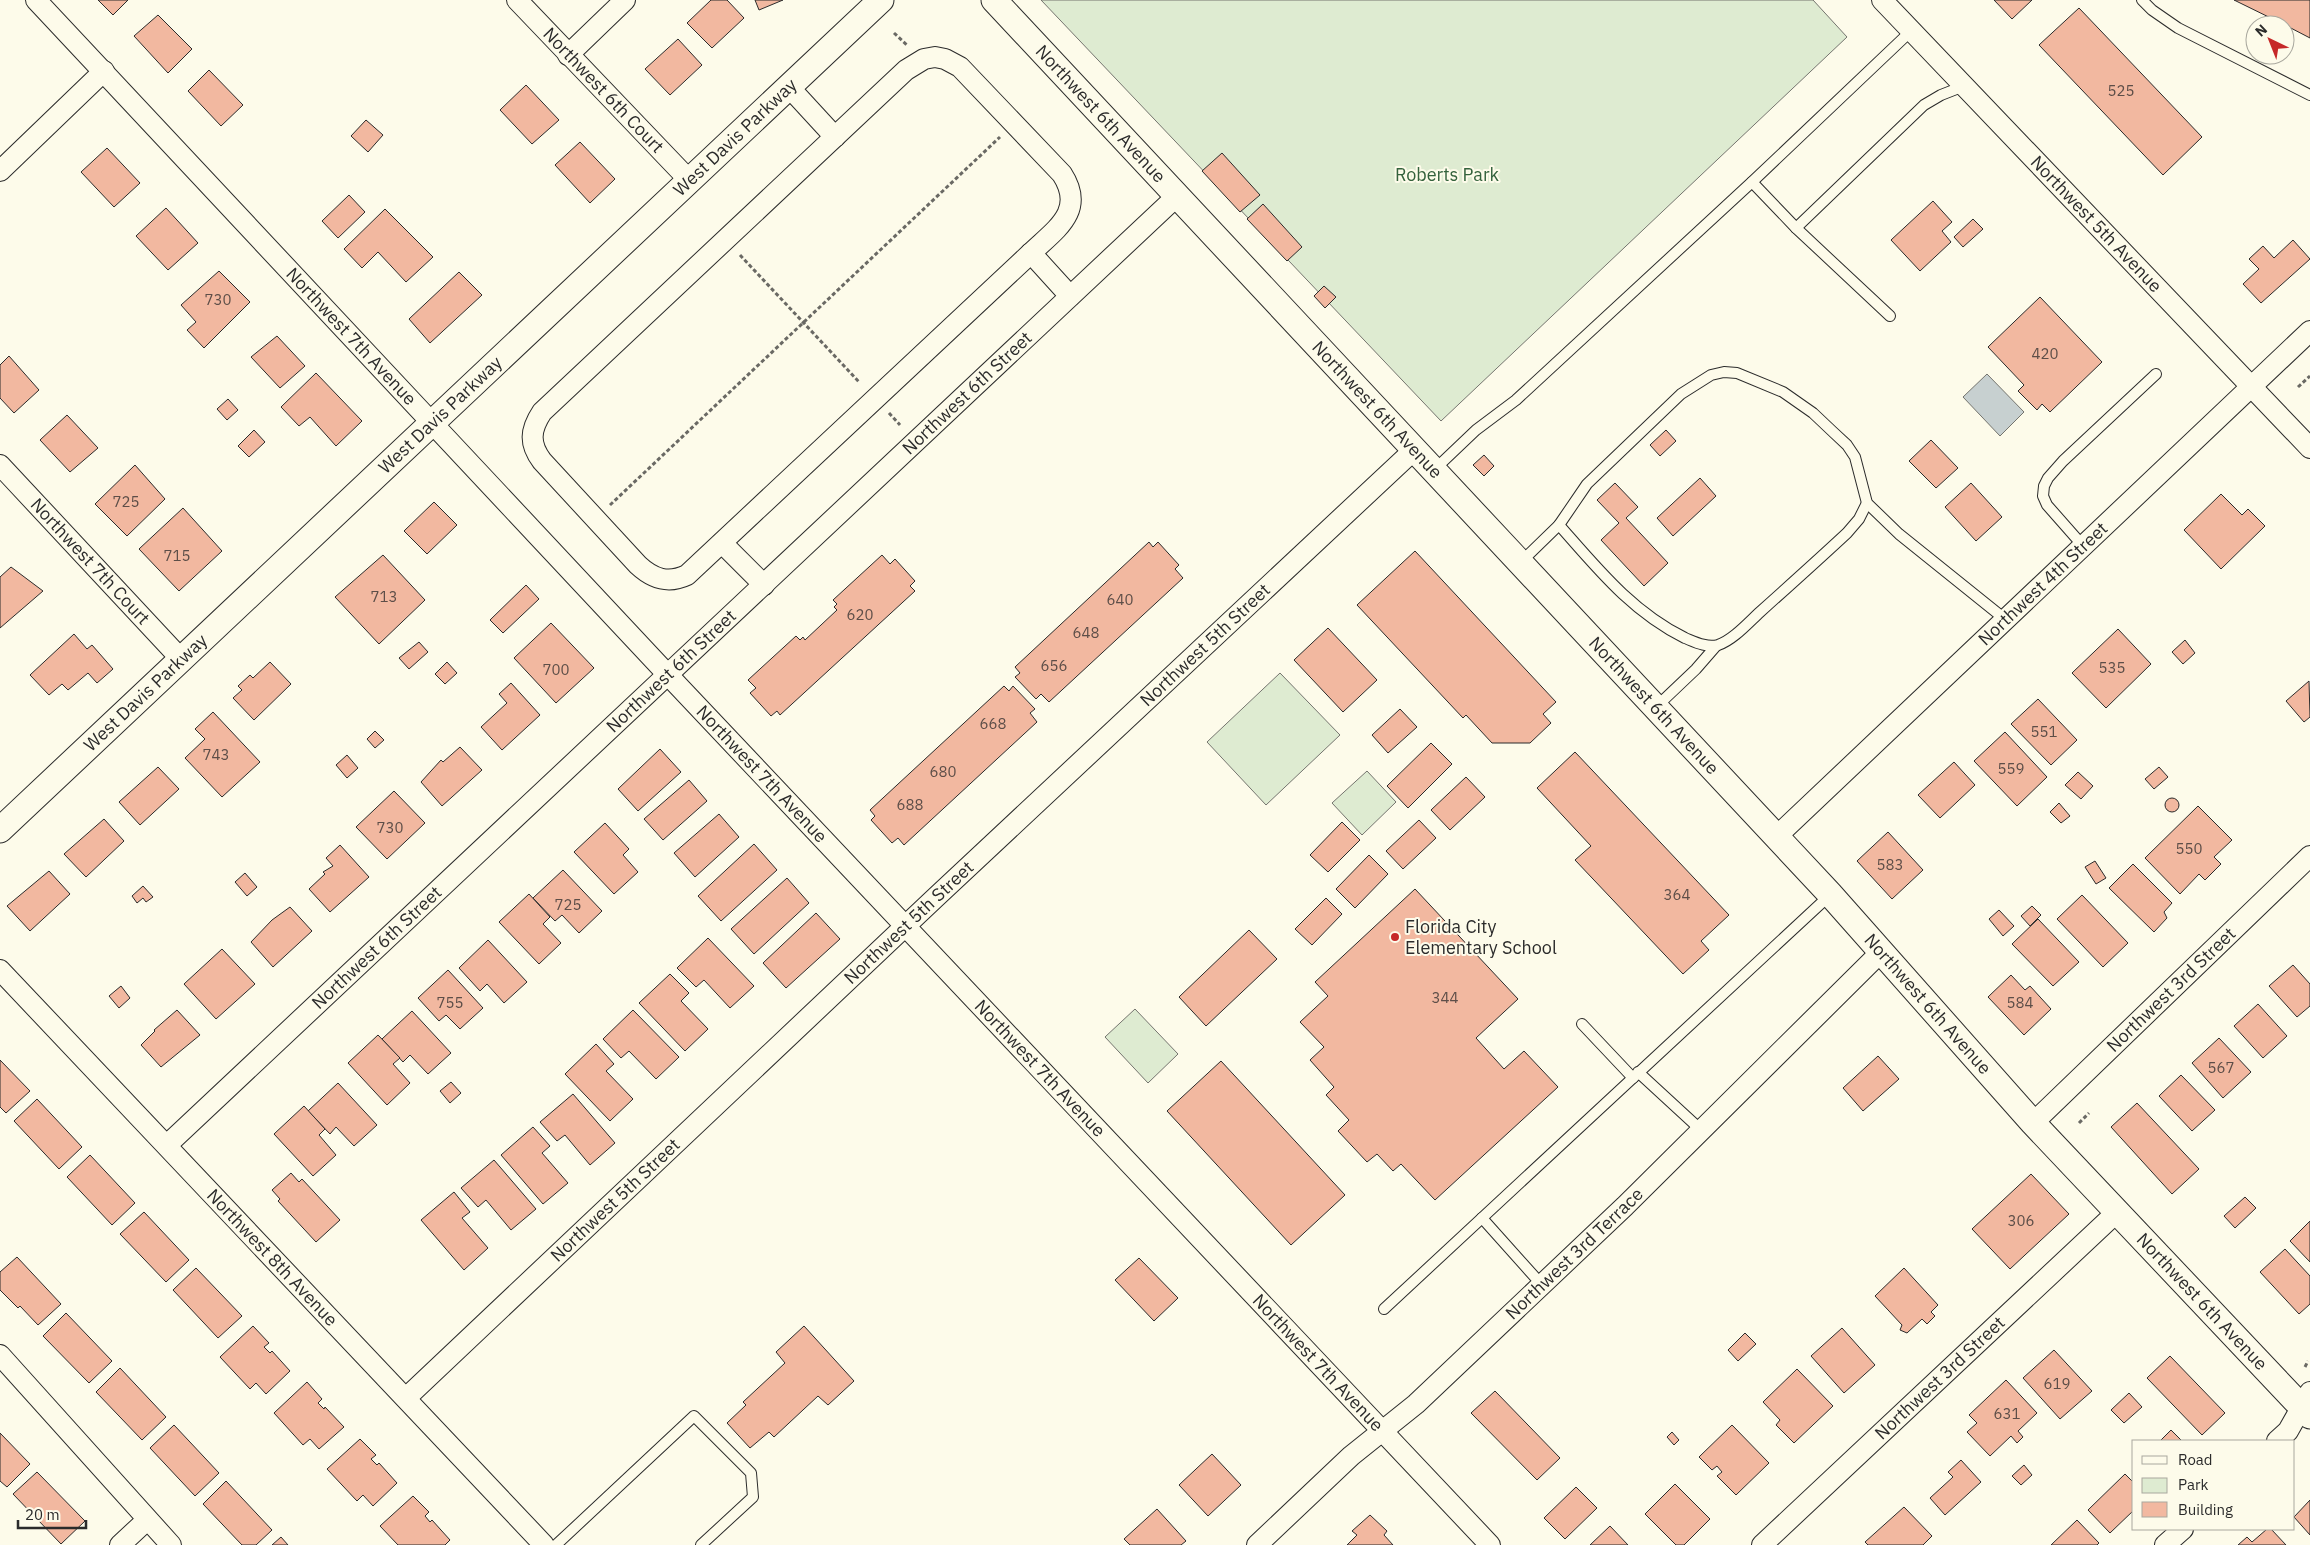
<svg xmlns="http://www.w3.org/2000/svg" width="2310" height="1545" font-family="'IBM Plex Sans',sans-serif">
<rect width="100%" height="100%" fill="#fdfbea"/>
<g fill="#deebd1" stroke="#74746e">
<polygon points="1041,0 1813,0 1847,37 1441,421"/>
<polygon points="1280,673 1340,735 1266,805 1207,742"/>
<polygon points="1367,771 1396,802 1362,835 1332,803"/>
<polygon points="1135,1009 1178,1054 1148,1083 1105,1037"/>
</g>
<polygon fill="#c7d0d0" stroke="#74746e" points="1987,374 2024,412 2000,436 1963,397"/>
<g fill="#f2b8a0" stroke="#2b2b2b">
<polygon points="98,0 128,0 113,15"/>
<polygon points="711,0 727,0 744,18 712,48 687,23"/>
<polygon points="755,0 783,0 759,10"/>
<polygon points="1994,0 2032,0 2012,19"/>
<polygon points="2234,0 2310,0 2310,38 2285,25"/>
<polygon points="2079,8 2202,137 2163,175 2039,45"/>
<polygon points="158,15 192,49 168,73 134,36"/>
<polygon points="678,39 702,65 670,95 645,69"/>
<polygon points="209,70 243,105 221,126 188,91"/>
<polygon points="526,85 559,120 532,144 500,110"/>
<polygon points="366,120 383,135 368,152 351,136"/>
<polygon points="580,142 615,179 590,203 555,165"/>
<polygon points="107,148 140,183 114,207 81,172"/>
<polygon points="1222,153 1260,195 1240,212 1202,171"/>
<polygon points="349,195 365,212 338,238 322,221"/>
<polygon points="1933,201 1952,222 1942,231 1951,242 1920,271 1891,240"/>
<polygon points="1263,204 1302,247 1287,261 1247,219"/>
<polygon points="166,208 198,243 168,270 136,236"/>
<polygon points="385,209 433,257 406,282 378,252 362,268 344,249"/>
<polygon points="1973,219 1983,229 1963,247 1954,237"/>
<polygon points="2293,240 2310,259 2261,303 2243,284 2259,269 2249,259 2263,246 2274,258"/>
<polygon points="219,271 250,302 204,348 187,330 196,322 181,305"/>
<polygon points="459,272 482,295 430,343 409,319"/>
<polygon points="1324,286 1336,297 1325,308 1314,296"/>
<polygon points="2040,297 2102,362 2050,412 2042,404 2037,410 2018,391 2024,385 1988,347"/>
<polygon points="277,336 305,366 280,388 251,357"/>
<polygon points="9,356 39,390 14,413 0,398 0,365"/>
<polygon points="316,373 362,421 336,446 310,417 299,426 281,407"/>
<polygon points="228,399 238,410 227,420 217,409"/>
<polygon points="67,415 98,448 70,472 40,440"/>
<polygon points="254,430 265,442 249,457 238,446"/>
<polygon points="1666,430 1676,441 1660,456 1650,445"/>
<polygon points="1931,440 1958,468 1936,488 1909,461"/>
<polygon points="1484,455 1494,466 1484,476 1473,465"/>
<polygon points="135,465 165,499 127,536 95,504"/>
<polygon points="1700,478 1716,496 1673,536 1657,518"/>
<polygon points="1615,483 1638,507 1626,518 1668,563 1644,586 1601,540 1619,523 1597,500"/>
<polygon points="1971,483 2002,517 1976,541 1945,507"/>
<polygon points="2221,494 2242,515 2248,509 2265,526 2221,569 2184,530"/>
<polygon points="434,502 457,525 427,554 404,531"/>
<polygon points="183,508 222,551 179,591 139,549"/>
<polygon points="1149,542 1153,547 1158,542 1179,565 1175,569 1183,578 1049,702 1041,694 1036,699 1015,677 1020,673 1015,667"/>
<polygon points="1415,551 1556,702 1543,714 1551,723 1530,743 1492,743 1466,715 1463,718 1357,605"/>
<polygon points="383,555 425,600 379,644 335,597"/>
<polygon points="882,555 890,564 895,559 915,581 910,586 915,591 780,715 777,711 771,716 750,693 756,688 748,680 796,636 800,640 803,637 805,640 837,610 834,607 837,604 833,600"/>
<polygon points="11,567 43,591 0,628 0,577"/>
<polygon points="526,585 539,599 503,633 490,620"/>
<polygon points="551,623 594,668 556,703 514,658"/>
<polygon points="1328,628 1377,680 1343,712 1294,660"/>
<polygon points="2118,629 2151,664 2106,708 2072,673"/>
<polygon points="74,634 87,649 92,645 113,669 97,683 88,673 68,690 62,684 49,695 30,675"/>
<polygon points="2185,640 2195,653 2183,664 2172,652"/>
<polygon points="419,642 428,652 409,669 399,658"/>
<polygon points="270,662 291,684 254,720 233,698 242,690 238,686 250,675 253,678"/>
<polygon points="447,662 457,673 445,684 435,674"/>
<polygon points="2309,681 2310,717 2304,722 2286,701"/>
<polygon points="511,683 540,715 502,750 481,727 507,703 499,694"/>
<polygon points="1004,686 1009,691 1013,686 1035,709 1030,713 1037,722 904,845 898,838 892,843 871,820 875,816 870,810"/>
<polygon points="2038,699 2077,740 2051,765 2011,724"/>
<polygon points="1400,709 1417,727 1388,753 1372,735"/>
<polygon points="213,712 260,762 222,797 185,758 205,739 195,729"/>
<polygon points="375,731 384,740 375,748 367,739"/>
<polygon points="2005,732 2047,777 2017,806 1974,761"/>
<polygon points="1431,743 1452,764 1408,808 1387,786"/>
<polygon points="460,747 482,770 442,806 421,782 441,760 443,762"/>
<polygon points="660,749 681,772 638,811 618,789"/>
<polygon points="1575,752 1729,915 1701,941 1709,950 1683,974 1575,860 1591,846 1537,788"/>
<polygon points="347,755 358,768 347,778 336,765"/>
<polygon points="1954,762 1975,785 1940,818 1918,795"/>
<polygon points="158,767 179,789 140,825 119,802"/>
<polygon points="2159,767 2168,777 2154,789 2145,779"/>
<polygon points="2078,772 2093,786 2081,799 2065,785"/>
<polygon points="1466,777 1485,797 1450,830 1431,810"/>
<polygon points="689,780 707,801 663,840 644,819"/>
<polygon points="394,791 425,823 387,859 356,827"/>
<circle cx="2172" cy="805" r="7"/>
<polygon points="2059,803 2070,816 2061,823 2050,812"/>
<polygon points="2198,806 2232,840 2214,857 2221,864 2205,880 2199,874 2180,894 2145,858"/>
<polygon points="719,814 739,837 695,877 674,853"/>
<polygon points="104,819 124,841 86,877 64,854"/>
<polygon points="1419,820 1436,838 1403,869 1386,851"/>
<polygon points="1342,822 1360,840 1328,872 1310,855"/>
<polygon points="605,823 629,849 623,855 638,872 614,894 574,852"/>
<polygon points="1888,832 1923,870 1892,899 1857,861"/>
<polygon points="754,844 777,870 721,921 698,896"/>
<polygon points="340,845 369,877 330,912 309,889 325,874 323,872 333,866 326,858"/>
<polygon points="1369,855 1388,874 1355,908 1336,889"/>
<polygon points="2095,861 2106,878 2096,884 2085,867"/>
<polygon points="2133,864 2172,903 2164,912 2167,918 2154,932 2109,888"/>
<polygon points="563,870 602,911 579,933 562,915 555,921 533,898"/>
<polygon points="49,871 70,894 30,931 7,906"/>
<polygon points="245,873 257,887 247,896 235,882"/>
<polygon points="787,878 809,903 754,954 731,929"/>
<polygon points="143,886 153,897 146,902 143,898 137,903 132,896"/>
<polygon points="1415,889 1518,999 1476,1038 1504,1069 1524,1051 1558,1087 1435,1200 1401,1164 1393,1171 1377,1154 1367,1162 1338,1131 1349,1120 1326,1095 1334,1087 1310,1060 1324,1047 1300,1022 1328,996 1315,982"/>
<polygon points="529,894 550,917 543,924 561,943 539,964 499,922"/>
<polygon points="2082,895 2128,943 2103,967 2057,919"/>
<polygon points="1326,898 1342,914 1312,945 1295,929"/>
<polygon points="2032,906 2041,915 2030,926 2021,916"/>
<polygon points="290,907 312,931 273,967 251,942 272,920"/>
<polygon points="1999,910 2014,926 2003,936 1989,919"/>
<polygon points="816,913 840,939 786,988 763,963"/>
<polygon points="2038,919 2079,962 2053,986 2012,944"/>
<polygon points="1249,930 1277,959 1206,1026 1179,997"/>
<polygon points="708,938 754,986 730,1008 704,980 696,987 677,968"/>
<polygon points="488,940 527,982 504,1003 487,984 480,991 459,968"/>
<polygon points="222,949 255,984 216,1019 184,984"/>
<polygon points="2293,965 2310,984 2310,1006 2297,1017 2269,986"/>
<polygon points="448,970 483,1008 460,1029 446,1015 439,1021 418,998"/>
<polygon points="670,974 689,993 681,1001 708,1029 685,1051 639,1003"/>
<polygon points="2011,975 2025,990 2030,986 2051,1009 2024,1035 1988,997"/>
<polygon points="121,986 130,998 119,1008 109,996"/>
<polygon points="2258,1004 2287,1036 2263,1058 2234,1026"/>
<polygon points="177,1010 200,1035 161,1067 141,1045 155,1031 154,1030"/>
<polygon points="633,1010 679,1057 656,1079 629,1051 621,1058 603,1039"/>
<polygon points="412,1011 451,1053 428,1074 410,1055 403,1062 382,1039"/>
<polygon points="378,1035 400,1058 393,1064 410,1083 387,1105 348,1063"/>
<polygon points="2219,1038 2251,1072 2223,1098 2192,1063"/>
<polygon points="596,1044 614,1064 606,1071 633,1099 610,1121 565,1074"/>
<polygon points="1878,1056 1899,1079 1863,1111 1843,1088"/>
<polygon points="0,1060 30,1091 6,1113 0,1107"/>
<polygon points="1221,1061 1345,1195 1291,1245 1167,1111"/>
<polygon points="2181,1075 2215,1110 2192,1131 2159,1096"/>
<polygon points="451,1082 461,1093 450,1103 440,1091"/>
<polygon points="338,1083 377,1125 354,1146 336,1127 330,1134 308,1111"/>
<polygon points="573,1094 615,1143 590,1165 565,1135 557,1141 540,1122"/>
<polygon points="37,1099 82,1147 59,1169 14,1121"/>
<polygon points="2137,1103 2199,1169 2172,1194 2111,1127"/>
<polygon points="304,1106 325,1129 319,1135 336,1155 313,1176 274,1134"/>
<polygon points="533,1127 550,1146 542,1153 568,1183 543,1204 501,1155"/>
<polygon points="90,1155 135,1203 112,1225 67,1177"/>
<polygon points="494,1160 536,1209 511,1230 486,1200 478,1207 461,1188"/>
<polygon points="291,1173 299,1182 302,1179 340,1220 316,1242 278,1201 280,1199 272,1190"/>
<polygon points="2031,1174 2069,1214 2010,1269 1972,1229"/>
<polygon points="454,1192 470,1212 462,1218 488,1248 464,1270 421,1220"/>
<polygon points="2245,1197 2256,1208 2235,1228 2224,1216"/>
<polygon points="144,1212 189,1260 166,1282 120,1234"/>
<polygon points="2310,1221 2310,1262 2290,1241"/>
<polygon points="2285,1249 2310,1276 2310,1304 2299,1314 2260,1272"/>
<polygon points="17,1257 61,1304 38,1325 20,1306 18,1308 0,1290 0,1272"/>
<polygon points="1139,1258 1178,1298 1154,1321 1115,1280"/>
<polygon points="196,1268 242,1316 218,1338 173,1290"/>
<polygon points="1904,1268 1938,1305 1931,1312 1935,1316 1927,1324 1922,1319 1907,1333 1900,1330 1902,1325 1875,1296"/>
<polygon points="66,1313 112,1361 89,1383 43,1336"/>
<polygon points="253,1326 269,1343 264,1347 270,1353 272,1351 290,1371 266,1394 256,1383 250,1389 220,1357"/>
<polygon points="804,1326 854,1381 828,1405 818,1396 774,1437 769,1432 750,1448 727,1423 746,1405 743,1402 785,1363 776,1352"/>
<polygon points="1842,1328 1875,1365 1844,1393 1811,1356"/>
<polygon points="1745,1333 1756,1344 1738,1361 1728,1350"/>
<polygon points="2054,1350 2092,1391 2060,1419 2023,1378"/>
<polygon points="2170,1356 2225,1413 2202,1435 2147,1378"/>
<polygon points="120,1368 166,1417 142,1440 96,1392"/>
<polygon points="1797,1369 1833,1406 1794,1443 1776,1425 1780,1420 1763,1402"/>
<polygon points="2006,1380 2037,1413 2018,1431 2023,1437 2017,1443 2011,1436 1990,1456 1967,1432 1977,1423 1969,1415"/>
<polygon points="307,1382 322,1399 318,1403 324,1409 325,1407 344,1427 319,1449 310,1439 303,1445 274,1413"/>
<polygon points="1495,1391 1560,1458 1537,1480 1471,1413"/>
<polygon points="2129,1393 2142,1407 2124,1423 2111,1410"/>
<polygon points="174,1425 219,1473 195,1496 150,1448"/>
<polygon points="1732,1425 1769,1463 1736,1495 1717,1476 1722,1472 1717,1466 1712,1470 1699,1457"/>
<polygon points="2171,1430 2182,1441 2160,1441"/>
<polygon points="1672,1432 1679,1440 1674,1445 1667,1437"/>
<polygon points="0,1433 30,1464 7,1487 0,1481"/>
<polygon points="360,1439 376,1455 371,1459 377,1465 379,1463 397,1483 373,1506 363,1495 357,1501 327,1469"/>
<polygon points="1212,1454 1241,1485 1208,1516 1179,1485"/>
<polygon points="1961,1460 1981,1482 1945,1515 1930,1498 1953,1477 1948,1472"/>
<polygon points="2024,1465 2032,1475 2021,1485 2012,1476"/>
<polygon points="37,1472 85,1521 61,1544 13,1494"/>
<polygon points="2125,1474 2134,1483 2134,1510 2110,1533 2088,1510"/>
<polygon points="226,1481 272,1530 256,1545 242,1545 203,1504"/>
<polygon points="1675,1484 1710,1519 1684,1545 1676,1545 1645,1514"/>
<polygon points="1576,1487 1597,1508 1565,1539 1544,1518"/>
<polygon points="413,1496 429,1512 425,1516 430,1522 432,1520 450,1540 445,1545 398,1545 380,1526"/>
<polygon points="2310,1500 2310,1535 2294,1517"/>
<polygon points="1904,1507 1932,1536 1923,1545 1868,1545 1865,1542"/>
<polygon points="1157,1509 1186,1541 1181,1545 1130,1545 1124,1539"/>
<polygon points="1370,1515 1387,1531 1384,1535 1393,1545 1347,1545 1357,1535 1352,1531"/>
<polygon points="2077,1520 2099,1543 2097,1545 2051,1545"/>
<polygon points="1610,1526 1628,1545 1590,1545"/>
<polygon points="2267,1529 2271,1529 2286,1545 2238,1545 2247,1537 2252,1542"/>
<polygon points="281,1537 288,1545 272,1545"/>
</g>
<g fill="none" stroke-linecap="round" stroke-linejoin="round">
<defs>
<g id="service">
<polyline points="2142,0 2152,10 2178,28 2310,95"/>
<polyline points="1752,182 1796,228 1890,316"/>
<polyline points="1796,228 1924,105 1941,95 1964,86"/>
<polyline points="1434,470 1476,430 1516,400 1752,182 1911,31"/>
<path d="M1559,525C1597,568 1632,612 1685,638C1695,642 1707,648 1718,645C1733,640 1748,623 1760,612C1789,586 1818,560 1847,533L1859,519L1867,503"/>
<polyline points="2084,547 2047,505 2043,496 2044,486 2048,478 2063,461 2156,374"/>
<polyline points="1520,563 1559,525 1587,484 1681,394 1711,375 1724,372 1737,373 1783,392 1813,413 1832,431 1847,445 1855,457 1867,503 1899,534 2006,620"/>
<polyline points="1656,707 1696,669 1716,646"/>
<polyline points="1582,1024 1633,1078"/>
<polyline points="1638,1072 1701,1130"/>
<polyline points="1482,1218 1542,1285"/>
<polyline points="1384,1309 1830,895"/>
<polyline points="556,1545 694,1416 751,1473 753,1497 701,1545"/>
</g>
<g id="minor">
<path id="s1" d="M36,0L668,675L1490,1545"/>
<path id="s2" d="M517,0L690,181"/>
<path id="s3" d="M1882,0L2310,448"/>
<polyline points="568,55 625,0"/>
<path d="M935,57L945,59L960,67L1062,174C1086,211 1056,229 1031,253L687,575C668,584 653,579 638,565L542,461C529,444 530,430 542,412L906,70L924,59Z"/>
<polyline points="789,87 835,137"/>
<polyline points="0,171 104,71"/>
<polyline points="1031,253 1070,296"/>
<path id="s4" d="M0,465L181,659"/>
<polyline points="722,543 764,585"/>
<path id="s5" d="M1776,837L2310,331"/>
<path id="s6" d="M0,970L544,1545"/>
<path id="s7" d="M2033,1123L2310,856"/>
<path id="s8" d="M167,1145L1177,196"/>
<polyline points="0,1355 171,1545"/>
<path id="s9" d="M406,1398L935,898L1415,449"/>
<polyline points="2277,1441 2288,1431 2310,1392"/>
<polyline points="120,1545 147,1520"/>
<path id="s10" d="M1257,1545L1351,1456L1416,1404L1625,1206L1881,952"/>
<path id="s11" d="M1762,1545L2117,1212"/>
<polyline points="2165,1545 2183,1529"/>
</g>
<g id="tertiary">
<path id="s12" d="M994,0L1830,894L2033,1123L2310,1416"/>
<path id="s13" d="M0,830L881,0"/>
</g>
</defs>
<use href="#service" stroke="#2b2b2b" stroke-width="12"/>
<use href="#minor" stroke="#2b2b2b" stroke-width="22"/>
<use href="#tertiary" stroke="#2b2b2b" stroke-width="27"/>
<g stroke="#6a6964" stroke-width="3" stroke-dasharray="4 2.5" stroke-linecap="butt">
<polyline points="894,33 908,46"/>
<polyline points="740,255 860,383"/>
<polyline points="2298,387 2310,376"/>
<polyline points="889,413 900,425"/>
<polyline points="610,505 1000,137"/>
<polyline points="2079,1123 2089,1113"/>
<polyline points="2305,1367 2308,1361"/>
</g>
<use href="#service" stroke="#fdfbea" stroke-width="10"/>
<use href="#minor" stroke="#fdfbea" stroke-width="20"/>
<use href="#tertiary" stroke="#fdfbea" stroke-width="25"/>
</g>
<circle fill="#c62828" stroke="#fdfbea" stroke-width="2" cx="1395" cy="937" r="5"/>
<g text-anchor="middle" stroke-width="4" stroke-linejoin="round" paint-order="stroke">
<g font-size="15" fill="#5d4e48">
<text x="2121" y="96">525</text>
<text x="218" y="305">730</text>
<text x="2045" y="359">420</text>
<text x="126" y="507">725</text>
<text x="177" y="561">715</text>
<text x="384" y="602">713</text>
<text x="1120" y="605">640</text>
<text x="860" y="620">620</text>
<text x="1086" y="638">648</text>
<text x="1054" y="671">656</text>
<text x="2112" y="673">535</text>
<text x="556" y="675">700</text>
<text x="993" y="729">668</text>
<text x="2044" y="737">551</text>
<text x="216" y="760">743</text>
<text x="2011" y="774">559</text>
<text x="943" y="777">680</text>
<text x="910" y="810">688</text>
<text x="390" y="833">730</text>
<text x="2189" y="854">550</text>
<text x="1890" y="870">583</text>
<text x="1677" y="900">364</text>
<text x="568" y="910">725</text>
<text x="1445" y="1003">344</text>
<text x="450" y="1008">755</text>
<text x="2020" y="1008">584</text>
<text x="2221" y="1073">567</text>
<text x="2021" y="1226">306</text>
<text x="2057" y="1389">619</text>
<text x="2007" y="1419">631</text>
</g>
<g font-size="18" fill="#2b2b2b" stroke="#fdfbea">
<text dy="6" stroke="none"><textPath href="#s2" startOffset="125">Northwest 6th Court</textPath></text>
<text dy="6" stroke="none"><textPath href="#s12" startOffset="156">Northwest 6th Avenue</textPath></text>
<text dy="6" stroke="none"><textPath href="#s13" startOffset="1010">West Davis Parkway</textPath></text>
<text dy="6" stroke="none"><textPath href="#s3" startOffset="310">Northwest 5th Avenue</textPath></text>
<text dy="6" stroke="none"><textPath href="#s1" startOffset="461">Northwest 7th Avenue</textPath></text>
<text dy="6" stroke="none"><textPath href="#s8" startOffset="1098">Northwest 6th Street</textPath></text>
<text dy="6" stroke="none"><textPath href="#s12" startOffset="561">Northwest 6th Avenue</textPath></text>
<text dy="6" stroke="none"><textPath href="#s13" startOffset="605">West Davis Parkway</textPath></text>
<text dy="6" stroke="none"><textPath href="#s4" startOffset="132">Northwest 7th Court</textPath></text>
<text dy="6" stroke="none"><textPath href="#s5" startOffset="368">Northwest 4th Street</textPath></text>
<text dy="6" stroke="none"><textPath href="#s9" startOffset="1098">Northwest 5th Street</textPath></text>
<text dy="6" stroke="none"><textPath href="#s8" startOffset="692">Northwest 6th Street</textPath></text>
<text dy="6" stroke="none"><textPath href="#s13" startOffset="200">West Davis Parkway</textPath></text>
<text dy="6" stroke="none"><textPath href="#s12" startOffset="966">Northwest 6th Avenue</textPath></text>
<text dy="6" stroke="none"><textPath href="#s1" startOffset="1061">Northwest 7th Avenue</textPath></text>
<text dy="6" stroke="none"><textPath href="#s9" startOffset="692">Northwest 5th Street</textPath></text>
<text dy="6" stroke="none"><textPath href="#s8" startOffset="288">Northwest 6th Street</textPath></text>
<text dy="6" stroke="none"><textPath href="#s7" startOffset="192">Northwest 3rd Street</textPath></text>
<text dy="6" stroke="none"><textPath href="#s12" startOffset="1371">Northwest 6th Avenue</textPath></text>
<text dy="6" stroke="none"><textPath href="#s1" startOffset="1466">Northwest 7th Avenue</textPath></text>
<text dy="6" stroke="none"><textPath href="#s9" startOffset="288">Northwest 5th Street</textPath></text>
<text dy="6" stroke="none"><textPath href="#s10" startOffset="431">Northwest 3rd Terrace</textPath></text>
<text dy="6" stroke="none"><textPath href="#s6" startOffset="396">Northwest 8th Avenue</textPath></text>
<text dy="6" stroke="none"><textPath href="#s12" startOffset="1776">Northwest 6th Avenue</textPath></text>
<text dy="6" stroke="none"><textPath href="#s1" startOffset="1871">Northwest 7th Avenue</textPath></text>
<text dy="6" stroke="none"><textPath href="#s11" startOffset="244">Northwest 3rd Street</textPath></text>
</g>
<g font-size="18" fill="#34623c" stroke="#fdfbea">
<text x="1447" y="181">Roberts Park</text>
</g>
<g font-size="18" fill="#2b2b2b" stroke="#fdfbea" text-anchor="start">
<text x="1405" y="933">Florida City<tspan x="1405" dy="21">Elementary School</tspan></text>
</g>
</g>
<rect x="2132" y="1440" width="162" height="90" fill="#fdfbea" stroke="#a9a89e"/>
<rect x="2142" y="1456" width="25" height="8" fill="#fdfbea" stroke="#a9a89e"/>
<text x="2178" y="1465" font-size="15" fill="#2b2b2b">Road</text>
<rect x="2142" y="1478" width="25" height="15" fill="#deebd1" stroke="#a9a89e"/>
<text x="2178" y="1490" font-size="15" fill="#2b2b2b">Park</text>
<rect x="2142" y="1502" width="25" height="15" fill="#f2b8a0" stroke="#a9a89e"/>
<text x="2178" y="1515" font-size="15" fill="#2b2b2b">Building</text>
<g transform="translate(2270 40) rotate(317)"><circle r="24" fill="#fdfbea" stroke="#a9a89e"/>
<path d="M0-4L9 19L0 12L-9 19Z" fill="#c62828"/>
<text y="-8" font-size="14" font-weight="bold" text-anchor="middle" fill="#2b2b2b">N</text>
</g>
<path d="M18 1520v8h68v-8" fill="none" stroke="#2b2b2b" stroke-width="2.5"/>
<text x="25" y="1520" font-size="15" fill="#2b2b2b" stroke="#fdfbea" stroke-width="4" paint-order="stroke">20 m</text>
</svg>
